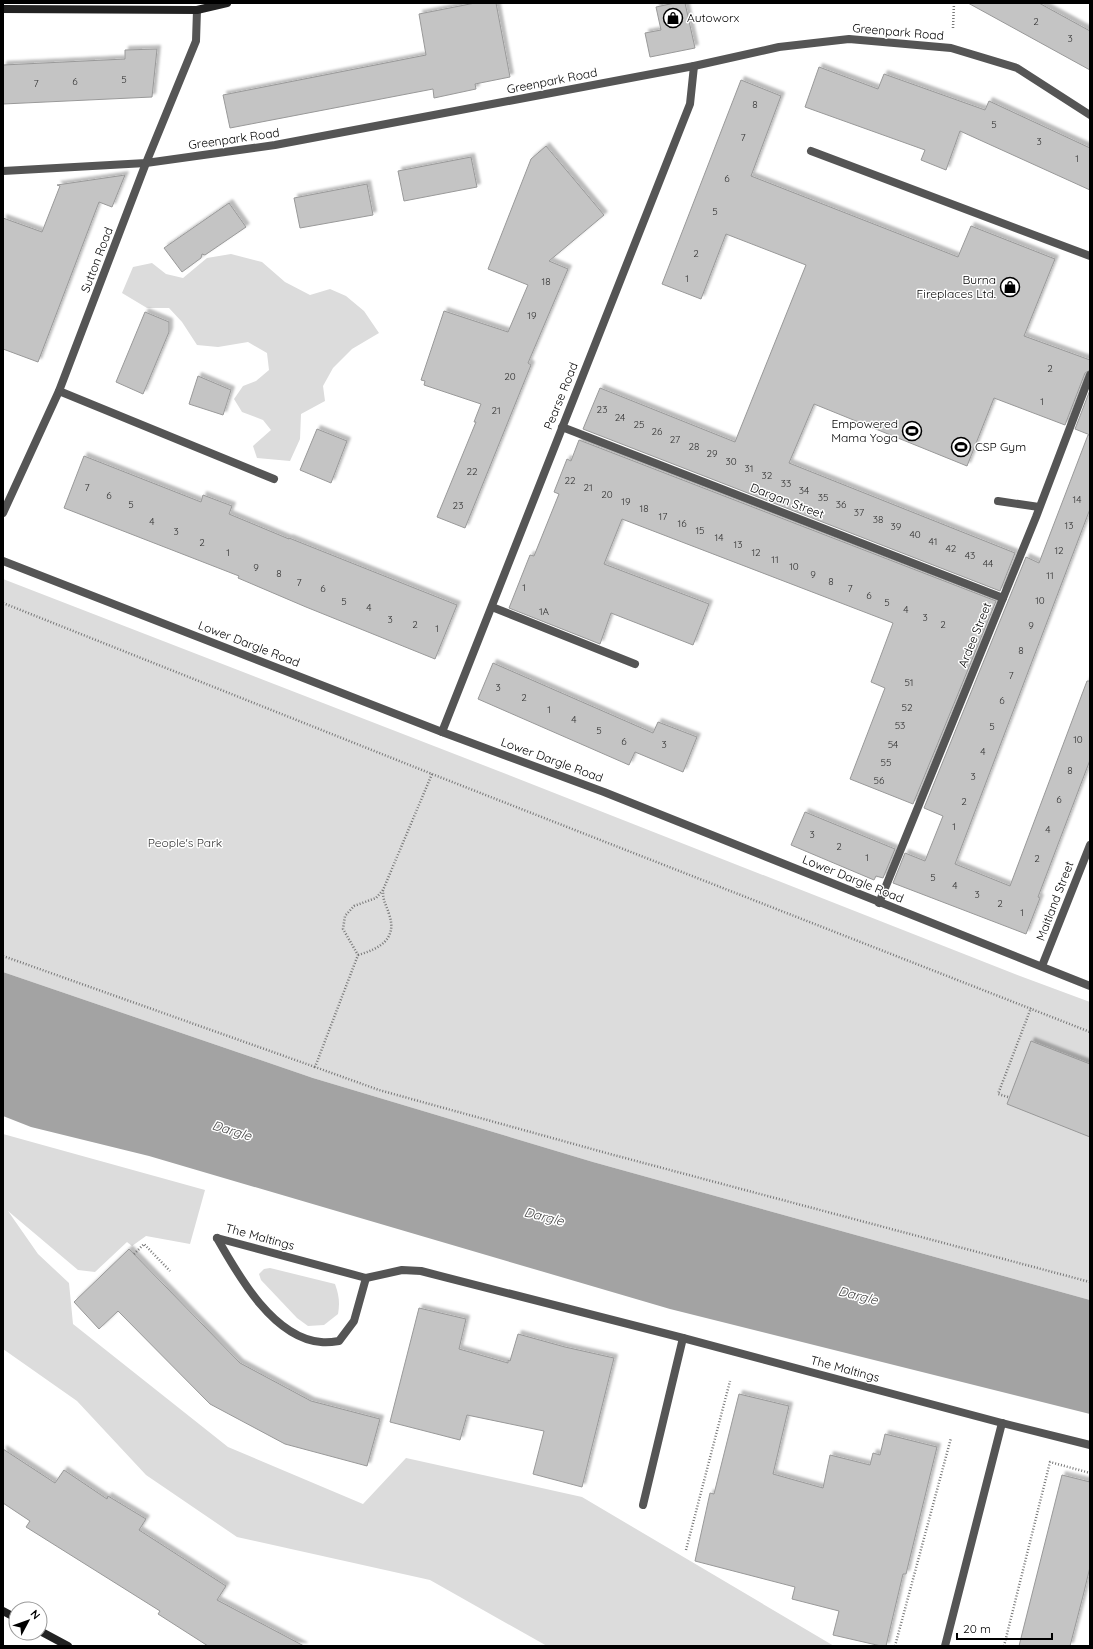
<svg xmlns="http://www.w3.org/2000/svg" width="1093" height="1649" font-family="Quicksand,sans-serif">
<defs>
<filter id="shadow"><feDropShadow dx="3.5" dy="-3.5" stdDeviation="1" flood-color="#0004"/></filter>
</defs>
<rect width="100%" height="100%" fill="#fff"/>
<g fill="#dcdcdc">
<polygon points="231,254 262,262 285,282 310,295 330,289 346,296 364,311 379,333 352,349 333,368 323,386 325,401 301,414 300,439 290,461 257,458 253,446 271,430 263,420 242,412 234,399 243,386 256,381 269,370 267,353 248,342 218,347 197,345 182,322 169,308 147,308 122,293 133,267 152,263 166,274 183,278 207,258"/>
<polygon points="3,579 501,772 1020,976 1090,1002 1090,1300 593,1162 313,1078 3,972"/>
<polygon points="3,1134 205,1190 190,1244 146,1236 132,1246 127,1242 95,1272 78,1270 8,1211 38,1254 69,1283 73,1324 228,1447 363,1504 406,1458 582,1497 834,1646 547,1646 430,1580 237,1537 146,1475 77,1401 3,1349"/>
<path d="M270,1268L335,1284C339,1295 340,1303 338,1314L324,1325L308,1326L297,1318L261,1280L259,1274L264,1269Z"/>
</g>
<polygon fill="#a3a3a3" points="3,972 313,1078 593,1162 1090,1300 1090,1414 670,1309 149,1156 31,1127 3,1116"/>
<g fill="#c4c4c4" stroke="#999" filter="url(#shadow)">
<polygon points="475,3 496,3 510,77 475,84 476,89 434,98 433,89 230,128 223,95 426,55 419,14"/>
<polygon points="675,3 685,3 695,48 650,57 645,33 661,30 656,7"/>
<polygon points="968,3 1039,3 1090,31 1090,70"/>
<polygon points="157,49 152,97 3,104 3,65 125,59 125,50"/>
<polygon points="819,67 878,89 884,74 985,110 989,101 1090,148 1090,190 960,131 946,170 921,160 925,150 805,107"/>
<polygon points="741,80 781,96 751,176 958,257 971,226 1055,259 1024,336 1090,360 1090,370 1085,373 1065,425 994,398 967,466 814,404 789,463 1015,553 1000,591 583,429 600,388 735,442 806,265 726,234 701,299 662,284"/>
<polygon points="546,146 604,215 549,261 568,269 528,363 531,365 465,528 437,517 476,422 474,422 481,404 424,385 425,381 421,380 444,311 508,332 528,285 488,269 531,159"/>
<polygon points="471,157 477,187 404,201 398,171"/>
<polygon points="125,175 112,207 99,202 38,362 3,349 3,218 42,232 60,186 57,185"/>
<polygon points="367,184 373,215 300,228 294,198"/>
<polygon points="229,203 246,227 205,255 202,254 201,258 182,272 164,248"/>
<polygon points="145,312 169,322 169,332 143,394 116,382"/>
<polygon points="198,376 231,390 223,415 189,404"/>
<polygon points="1090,390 1090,435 1075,429"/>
<polygon points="317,429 347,441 331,483 300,470"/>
<polygon points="1088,435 1090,435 1090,509 955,864 1010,886 1087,681 1090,681 1090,760 1038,897 1040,898 1026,934 893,883 905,853 925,861 943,816 924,808 1026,557 1039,563"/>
<polygon points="579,440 996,601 913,804 850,779 885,688 871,682 893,623 622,519 604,564 709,604 693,645 611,613 600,644 509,608 530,555 534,556 559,494 554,492 567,459 571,461"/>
<polygon points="84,456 201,502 203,495 232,506 229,514 289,539 289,538 457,605 435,659 306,607 238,578 239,576 64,508"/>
<polygon points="493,663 653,733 658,722 697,737 683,772 635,752 629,765 478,699"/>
<polygon points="805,812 895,849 883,878 876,876 874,880 791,845"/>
<polygon points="1031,1041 1090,1064 1090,1137 1007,1104"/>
<polygon points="129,1249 240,1363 311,1401 380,1419 367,1466 285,1444 210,1404 118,1311 99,1329 74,1302"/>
<polygon points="419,1308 466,1319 459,1349 508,1363 508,1360 510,1361 518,1334 565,1347 614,1358 582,1487 533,1474 544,1431 467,1415 460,1440 390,1422"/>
<polygon points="739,1394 789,1406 773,1474 823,1488 830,1455 870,1465 873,1453 880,1455 885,1434 937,1447 906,1574 903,1574 886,1646 881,1646 833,1635 839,1611 792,1599 795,1587 695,1561 710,1493 714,1494"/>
<polygon points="3,1449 55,1483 64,1470 107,1499 108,1496 146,1519 139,1530 226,1586 217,1600 304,1646 208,1646 158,1614 160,1611 26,1527 30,1521 3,1503"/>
<polygon points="1062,1475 1090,1482 1090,1567 1083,1596 1070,1646 1019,1646"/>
</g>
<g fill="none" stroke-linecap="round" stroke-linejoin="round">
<g stroke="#777" stroke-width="2.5" stroke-dasharray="1 2" stroke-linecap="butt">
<polyline points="953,28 954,3"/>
<polyline points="3,603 432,774 1090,1032"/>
<polyline points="432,774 383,890 376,898 354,906 345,916 343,929 358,955 315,1067 379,1090 610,1154 1090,1282"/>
<path d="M358,955C379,949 398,939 389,914C386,903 383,903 383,890"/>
<polyline points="3,956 315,1067"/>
<polyline points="1008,1097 998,1094 1031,1008"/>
<polyline points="134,1254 144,1244 170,1271"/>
<polyline points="686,1550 730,1381"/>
<polyline points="895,1646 951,1438"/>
<polyline points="1004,1646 1050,1462 1090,1473"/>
</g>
<g stroke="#555" stroke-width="8">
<polyline points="811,151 1090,256"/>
<polyline points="59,391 274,479"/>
<polyline points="998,501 1039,507"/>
<polyline points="492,607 635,664"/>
</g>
<g stroke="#555" stroke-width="8">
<polyline points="3,171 146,163 275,145 694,66 779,47 849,39 951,48 1017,68 1090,115"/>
<polyline points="562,427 1003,598"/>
<polyline points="3,513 59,391 146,163 196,41 197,10"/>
<polyline points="3,561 442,732 604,792 1090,986"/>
<polyline points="442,732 690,104 694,66"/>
<polyline points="879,903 1036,517 1090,375"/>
<polyline points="1042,966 1090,845"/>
<polyline points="217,1238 366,1278 402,1270 421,1271 683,1338 1002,1423 1090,1445"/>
<path d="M217,1238C238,1275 273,1338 321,1342C327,1343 333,1342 339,1341L354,1321L366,1278"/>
<polyline points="643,1505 683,1338"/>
<polyline points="945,1646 1002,1423"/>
</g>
<g stroke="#222" stroke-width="8">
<polyline points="3,9 197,10 227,3"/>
<polyline points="3,1611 16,1618"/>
<polyline points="40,1631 68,1646"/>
</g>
</g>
<defs>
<symbol id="shop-ring" viewBox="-11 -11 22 22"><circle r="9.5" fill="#fff" stroke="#000" stroke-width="1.5"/><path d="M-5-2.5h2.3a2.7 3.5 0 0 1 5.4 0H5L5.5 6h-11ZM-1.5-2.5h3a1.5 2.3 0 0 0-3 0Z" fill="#000"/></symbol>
<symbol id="stadium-ring" viewBox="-11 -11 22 22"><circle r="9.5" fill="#fff" stroke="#000" stroke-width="1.5"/><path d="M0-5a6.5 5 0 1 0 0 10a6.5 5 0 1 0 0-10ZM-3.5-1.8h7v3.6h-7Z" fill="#000"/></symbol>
</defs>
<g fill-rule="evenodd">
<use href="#shop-ring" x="662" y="7" width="22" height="22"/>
<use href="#shop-ring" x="999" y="276" width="22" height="22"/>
<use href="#stadium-ring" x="901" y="420" width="22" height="22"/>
<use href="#stadium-ring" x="950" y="436" width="22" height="22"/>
</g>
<g text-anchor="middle" stroke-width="3" stroke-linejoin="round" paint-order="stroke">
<g font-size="10" fill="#313131">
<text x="1036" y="25">2</text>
<text x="1070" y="42">3</text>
<text x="124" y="83">5</text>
<text x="75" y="85">6</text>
<text x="36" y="87">7</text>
<text x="755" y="108">8</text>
<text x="994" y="128">5</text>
<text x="743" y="141">7</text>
<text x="1039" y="145">3</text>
<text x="1077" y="162">1</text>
<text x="727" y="182">6</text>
<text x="715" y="215">5</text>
<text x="696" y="257">2</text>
<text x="687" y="282">1</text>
<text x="546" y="285">18</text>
<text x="532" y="319">19</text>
<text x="1050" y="372">2</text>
<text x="510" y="380">20</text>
<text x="1042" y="405">1</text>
<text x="602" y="413">23</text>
<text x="496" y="414">21</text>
<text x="620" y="421">24</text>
<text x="639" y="428">25</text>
<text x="657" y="435">26</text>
<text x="675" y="443">27</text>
<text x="694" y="450">28</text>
<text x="712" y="457">29</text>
<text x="731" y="465">30</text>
<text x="749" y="472">31</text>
<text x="472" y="475">22</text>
<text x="767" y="479">32</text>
<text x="570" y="484">22</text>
<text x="786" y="487">33</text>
<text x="87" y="491">7</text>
<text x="588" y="491">21</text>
<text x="804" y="494">34</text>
<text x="607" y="498">20</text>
<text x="109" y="499">6</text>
<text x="823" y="501">35</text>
<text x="1077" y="503">14</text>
<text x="626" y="505">19</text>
<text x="131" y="508">5</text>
<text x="841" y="508">36</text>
<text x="458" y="509">23</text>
<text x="644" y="512">18</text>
<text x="859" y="516">37</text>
<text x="663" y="520">17</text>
<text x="878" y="523">38</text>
<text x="152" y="525">4</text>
<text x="682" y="527">16</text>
<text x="1069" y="529">13</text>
<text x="896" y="530">39</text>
<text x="700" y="534">15</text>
<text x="176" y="535">3</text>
<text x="915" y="538">40</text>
<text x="719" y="541">14</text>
<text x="933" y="545">41</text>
<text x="202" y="546">2</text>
<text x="738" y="548">13</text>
<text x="951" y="552">42</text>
<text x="1059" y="554">12</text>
<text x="228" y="556">1</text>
<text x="756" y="556">12</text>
<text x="970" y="559">43</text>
<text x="775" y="563">11</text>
<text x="988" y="567">44</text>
<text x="794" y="570">10</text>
<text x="256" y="571">9</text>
<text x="279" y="577">8</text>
<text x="813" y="578">9</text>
<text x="1050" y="579">11</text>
<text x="831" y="585">8</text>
<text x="299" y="586">7</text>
<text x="524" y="591">1</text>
<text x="323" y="592">6</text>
<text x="850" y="592">7</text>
<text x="869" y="599">6</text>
<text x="1040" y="604">10</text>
<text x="344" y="605">5</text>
<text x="887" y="606">5</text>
<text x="369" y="611">4</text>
<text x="906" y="613">4</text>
<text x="544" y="615">1A</text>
<text x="925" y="621">3</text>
<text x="390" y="623">3</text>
<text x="415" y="628">2</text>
<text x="943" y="628">2</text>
<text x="1031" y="629">9</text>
<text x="437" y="632">1</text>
<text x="1021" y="654">8</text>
<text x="1011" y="679">7</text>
<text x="909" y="686">51</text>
<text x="498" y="691">3</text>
<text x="524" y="701">2</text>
<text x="1002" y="704">6</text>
<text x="907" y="711">52</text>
<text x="549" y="713">1</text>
<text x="574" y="723">4</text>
<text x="900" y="729">53</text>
<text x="992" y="730">5</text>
<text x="599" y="734">5</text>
<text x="1078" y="743">10</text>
<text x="624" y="745">6</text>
<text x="664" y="748">3</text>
<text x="893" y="748">54</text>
<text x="983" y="755">4</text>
<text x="886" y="766">55</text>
<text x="1070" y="774">8</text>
<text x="973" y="780">3</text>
<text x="879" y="784">56</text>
<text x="1059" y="803">6</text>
<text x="964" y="805">2</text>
<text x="954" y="830">1</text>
<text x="1048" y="833">4</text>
<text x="812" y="838">3</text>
<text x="839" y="850">2</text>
<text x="867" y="861">1</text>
<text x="1037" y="862">2</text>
<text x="933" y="881">5</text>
<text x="955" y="889">4</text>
<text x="977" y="898">3</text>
<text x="1000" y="907">2</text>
<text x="1022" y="916">1</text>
</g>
<g font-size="12" fill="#000" stroke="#fff" text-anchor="start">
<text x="687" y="22">Autoworx</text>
<text x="996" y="284" text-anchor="end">Burna<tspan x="996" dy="14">Fireplaces Ltd.</tspan></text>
<text x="898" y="428" text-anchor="end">Empowered<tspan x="898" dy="14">Mama Yoga</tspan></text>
<text x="975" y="451">CSP Gym</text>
</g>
<g font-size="12" fill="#000" stroke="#fff">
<text transform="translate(898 32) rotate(5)" y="4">Greenpark Road</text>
<text transform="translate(552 81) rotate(-11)" y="4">Greenpark Road</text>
<text transform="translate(234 139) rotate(-8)" y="4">Greenpark Road</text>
<text transform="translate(97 260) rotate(-69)" y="4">Sutton Road</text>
<text transform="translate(561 396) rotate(-68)" y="4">Pearse Road</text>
<text transform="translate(787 501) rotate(21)" y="4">Dargan Street</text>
<text transform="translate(975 635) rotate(-68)" y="4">Ardee Street</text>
<text transform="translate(249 644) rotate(21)" y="4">Lower Dargle Road</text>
<text transform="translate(552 760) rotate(20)" y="4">Lower Dargle Road</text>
<text transform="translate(853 879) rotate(22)" y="4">Lower Dargle Road</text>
<text transform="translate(1055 901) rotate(-69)" y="4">Maitland Street</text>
<text transform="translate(260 1237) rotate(15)" y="4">The Maltings</text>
<text transform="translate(845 1369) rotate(15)" y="4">The Maltings</text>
</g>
<g font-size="12" fill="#333" stroke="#fff">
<text x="185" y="847">People's Park</text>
</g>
<g font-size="13" font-style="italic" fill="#444" stroke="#fff">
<text transform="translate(232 1130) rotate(17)" y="5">Dargle</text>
<text transform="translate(544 1216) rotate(14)" y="5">Dargle</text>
<text transform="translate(858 1295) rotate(14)" y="5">Dargle</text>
</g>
</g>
<rect width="1093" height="1649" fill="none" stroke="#000000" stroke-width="8"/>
<g transform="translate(28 1621) rotate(49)"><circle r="19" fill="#ffffff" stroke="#999999"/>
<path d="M0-3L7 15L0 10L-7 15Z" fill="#000000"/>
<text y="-6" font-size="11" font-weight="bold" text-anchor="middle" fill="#000000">N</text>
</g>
<path d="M957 1633v6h95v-6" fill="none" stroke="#000000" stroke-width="2"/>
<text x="963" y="1633" font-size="12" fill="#000000" stroke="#ffffff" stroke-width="3" paint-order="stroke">20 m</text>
</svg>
